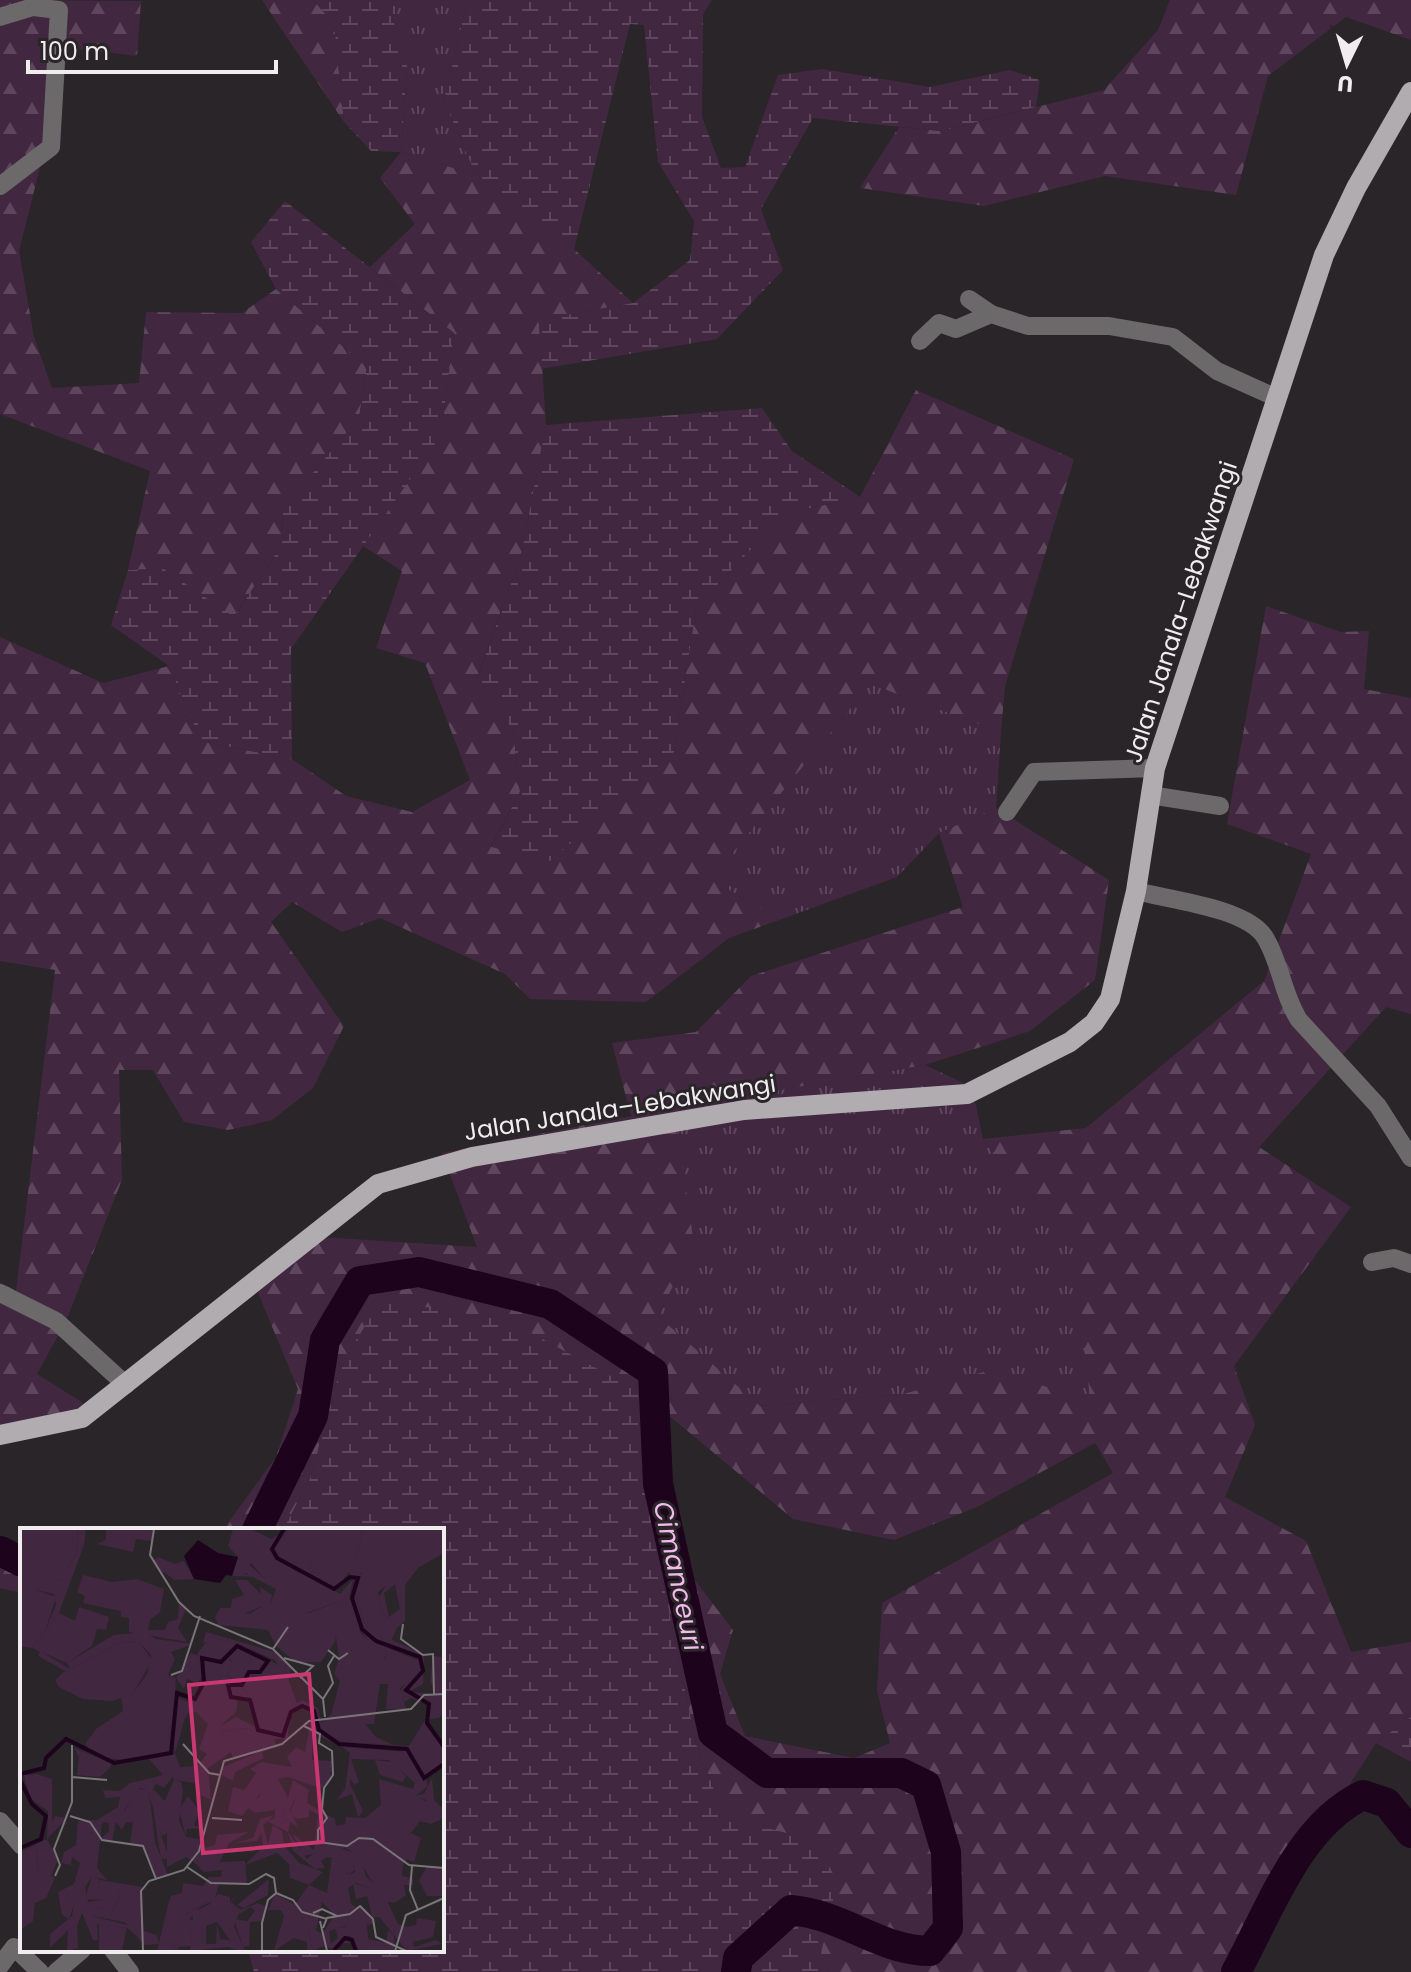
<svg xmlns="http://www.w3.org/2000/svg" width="1411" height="1972" font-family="Poppins,sans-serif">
<defs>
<pattern id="grass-tufts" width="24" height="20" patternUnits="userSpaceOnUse" patternTransform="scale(2)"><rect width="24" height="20" fill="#422740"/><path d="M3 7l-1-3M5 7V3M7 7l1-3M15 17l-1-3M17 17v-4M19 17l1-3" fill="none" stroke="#5e475c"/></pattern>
<pattern id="forest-firs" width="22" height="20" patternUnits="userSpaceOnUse" patternTransform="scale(2)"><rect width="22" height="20" fill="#422740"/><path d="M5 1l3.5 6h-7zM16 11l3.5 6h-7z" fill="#5e475c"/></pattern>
<pattern id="wetland-marsh" width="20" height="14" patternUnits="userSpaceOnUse" patternTransform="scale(2)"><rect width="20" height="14" fill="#422740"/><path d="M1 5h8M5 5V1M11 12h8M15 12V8" fill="none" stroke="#5e475c"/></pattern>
</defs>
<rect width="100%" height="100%" fill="#2a2529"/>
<g fill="url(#grass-tufts)">
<polygon points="387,0 459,0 465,11 444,101 476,175 401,152 407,66"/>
<polygon points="870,684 1001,732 996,808 939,833 897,877 779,920 711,879"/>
<polygon points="925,1065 972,1087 983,1139 1076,1251 1091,1401 991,1370 903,1394 759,1406 658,1316 694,1244 673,1108"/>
</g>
<g fill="url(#forest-firs)">
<polygon points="0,0 141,1 137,56 70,48 19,251 34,337 52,388 139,383 146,312 242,313 276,289 367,367 359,418 283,508 282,545 233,618 164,569 128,570 150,471 0,414"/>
<polygon points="262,0 313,0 334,23 344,122"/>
<polygon points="1170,0 1411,0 1411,40 1346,17 1268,76 1236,195 1105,176 984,206 860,188 899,127 941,131 1104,90 1158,30"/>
<polygon points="401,152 476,175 574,249 633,303 539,320 546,425 521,556 477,678 513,730 520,792 491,846 674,752 696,608 784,514 860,497 916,390 1074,459 1005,686 1001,732 870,684 711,879 779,920 729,938 646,1002 530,999 505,974 380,918 342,932 292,902 271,922 344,1026 313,1088 272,1120 228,1130 184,1122 153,1070 119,1070 122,1180 66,1321 37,1374 96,1411 0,1438 0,1282 16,1291 55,970 0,961 0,637 103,683 169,666 201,741 292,759 346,796 412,812 470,780 425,663 376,648 402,571 363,546 441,435 454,333 370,267 415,224 380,178"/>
<polygon points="1266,606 1341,632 1369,631 1364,689 1411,698 1411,1014 1386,1007 1259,1147 1351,1207 1234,1366 1255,1425 1225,1497 1306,1541 1351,1652 1411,1642 1411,1717 1376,1743 1231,1972 830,1972 817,1968 836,1881 725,1818 696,1744 651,1523 733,1630 720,1674 745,1736 854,1758 890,1743 877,1691 882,1603 1113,1473 1095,1443 977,1507 894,1540 793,1519 642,1393 342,1363 310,1479 283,1530 223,1530 276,1457 298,1389 256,1288 304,1236 477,1247 442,1153 631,1116 612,1043 696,1032 751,976 963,907 939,833 996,808 1109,880 1095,980 1030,1031 925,1065 674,1108 694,1244 658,1316 760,1406 903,1394 991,1370 1090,1400 1076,1251 983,1139 1086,1128 1264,981 1311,854 1227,824"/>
<polygon points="0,1538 22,1544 22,1593 0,1588"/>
</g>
<g fill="url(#wetland-marsh)">
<polygon points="313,0 387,0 407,66 401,152 371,151 344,122 334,24"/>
<polygon points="459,0 712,0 703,14 702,117 721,168 745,167 778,75 822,69 930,87 1010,70 1040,80 1036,107 941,131 813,118 761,209 783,270 717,339 541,369 539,320 633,303 690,260 694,221 658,162 644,25 630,24 574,249 476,175 444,101 465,11"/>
<polygon points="285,201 454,333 441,435 291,649 292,759 201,741 169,666 111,625 128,570 164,569 234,617 282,545 283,508 359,418 367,367 276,289 251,242"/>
<polygon points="762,408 792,451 860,497 784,514 696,608 674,752 550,861 491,847 520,792 513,730 477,679 521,556 546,425"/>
<polygon points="381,1300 507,1320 642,1393 651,1523 696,1744 725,1818 815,1840 837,1881 818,1967 830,1972 254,1972 248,1950 442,1950 442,1530 283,1530 310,1479 342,1363"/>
<polygon points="1411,1717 1411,1762 1376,1743"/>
</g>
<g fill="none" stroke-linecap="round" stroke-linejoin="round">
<g stroke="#1d041c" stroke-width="30">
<path d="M257,1530L313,1416L325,1340L360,1281L419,1272L550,1304L653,1372L658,1484L713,1733L767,1773H901L926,1785L946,1852L948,1928L930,1951C881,1951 844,1915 791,1910L738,1958L736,1972"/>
<polyline points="0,1551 22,1562"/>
<path d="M1236,1972C1269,1912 1298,1826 1363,1795L1387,1803L1411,1833"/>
</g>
<g stroke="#6c696b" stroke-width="18">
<polyline points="0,17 33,7 59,10 51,147 0,186"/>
<polyline points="969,299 991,314"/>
<polyline points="920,341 939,323 956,329 991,314 1028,326 1109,326 1173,337 1217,371 1277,398"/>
<polyline points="1150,795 1220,806"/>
<polyline points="1007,812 1034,772 1155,768"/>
<path d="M1136,891C1170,900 1249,908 1266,939C1281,965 1283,995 1299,1020L1378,1106L1411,1158"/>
<polyline points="1372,1262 1394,1258 1411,1264"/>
<polyline points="0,1293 56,1321 126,1385"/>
<polyline points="0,1821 22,1846"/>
<polyline points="113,1950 130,1972"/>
<polyline points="0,1966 14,1947 40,1972"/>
<polyline points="56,1972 82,1950"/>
</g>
<polyline stroke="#b1acb0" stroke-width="20" points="0,1435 82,1418 378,1184 472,1157 744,1110 967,1094 1070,1042 1094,1023 1110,999 1136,891 1155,768 1324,255 1356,188 1411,92"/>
</g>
<g text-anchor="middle" stroke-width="6" stroke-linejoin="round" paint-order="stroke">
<g font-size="24" fill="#f0edef" stroke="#2a2529">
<text transform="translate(1181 612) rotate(-72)" y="8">Jalan Janala–Lebakwangi</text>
<text transform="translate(620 1108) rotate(-9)" y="8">Jalan Janala–Lebakwangi</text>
</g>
<g font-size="26" font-style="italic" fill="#f3baec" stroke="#2a2529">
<text transform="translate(678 1576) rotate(78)" y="9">Cimanceuri</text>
</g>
</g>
<g transform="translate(20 1528)">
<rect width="424" height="424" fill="#2a2529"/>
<path d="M86,1H135L131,13L116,11L113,24L77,16L86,12ZM101,114L120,115L132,132L114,164L93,173L63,171L39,159L35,152L45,143L18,128L20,123L50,141ZM228,200L238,207V225L213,229L200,203ZM154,252L161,254L163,263L159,293L166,309L185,312L173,333L162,327L152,303L142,308L139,301V286ZM135,315L148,347L135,351L125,320ZM80,352L122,359L124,403L137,407L139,416L124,417L106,395L89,391L100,369L97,362H78ZM255,366L293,386L288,401L293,423H287V414L274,410L254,423L264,388L261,382H248Z" fill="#422740"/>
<path d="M0,1H58L56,27L45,43V53L18,51L16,62L36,69L26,101L5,105H0ZM213,1H231L251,11L269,1L254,20L279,34L290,32L291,43L299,46L295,51L274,40L260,50H244L231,35L224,46L237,49L212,48L218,29L208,18ZM343,1H424V25L398,40L385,57V93L377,100L363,86L359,69L367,56L335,33ZM375,56L380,81L369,89L364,65ZM138,29L155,36L164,33L174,51L155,52L137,40L133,33ZM338,42L344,50L336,67L346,99L404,127L403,156L389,164L416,166L410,153L413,128L424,129V184L419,190L405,192L409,176L391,170L385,174L380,164L399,133L394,128L367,119L364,133L334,94L329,70L336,55L329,44ZM63,47L92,54L117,51L144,61L140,84L130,92L128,102H145L148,94L158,91L159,73L166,81L158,100L167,114L109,104V90L101,89V83L63,75L65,68L57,64ZM215,52H227L244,69L242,78L225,85L249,89L289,85L321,73L315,114L301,134L277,135L256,118L248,102L198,97L195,89L200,80H211L212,71L224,67ZM59,79L89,89L86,102L77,101L72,118L47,135L12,120L39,85L55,93ZM186,104L255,124L271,140L269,152L255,132L218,116L197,111L183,115ZM171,125L179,128L183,149L177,155L167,151L164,161L156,150ZM209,130L213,137L207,147L228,165L237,189L227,172L218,171L216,184L199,199L216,189L238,200H264L271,179L282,172L298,180L303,205L323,214L389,218L397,224L408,258L395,268L424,282V290L411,296L400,293L391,305L401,310L394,334L387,331L383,337L382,348L393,350V357H384L386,367L375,375L364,373L336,327L326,320L283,328L273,306L294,322L298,286L289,282V289L278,291L269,286L279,263L288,266L287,275L315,291L316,298L325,296L326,289L345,290L361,277L359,251L393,261L396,249L380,221L322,219L293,205L292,232L312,233L310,253L303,261L268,249L258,251L268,270L262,289L270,294L268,304L247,293L255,290L253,250L222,288L208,283L213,259L224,262L236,245L230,241L241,234L272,239L267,229L276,219L285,224L290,197L285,195L297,190L293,183L278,179L269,192L268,211H254L257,219L242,224L244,230L215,244L213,253L202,247L203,239L237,225V207L228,200L200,203L211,224L188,240L191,272L177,265L175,255L154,252L152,246L160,239L178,238L187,226L179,221L188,196L176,184L166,186L155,226L152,199L194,142ZM355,232L372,234L386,248L383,254L360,247ZM118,261L127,262L130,271L135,315L125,320L110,315L113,294H106L102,302L96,294L92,313L80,311L89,303V295L82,294L105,282ZM168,268L180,283L174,297L180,300L167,301L166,309L159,282ZM147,302L153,303L166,329L147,339ZM229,304L209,315L200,334L225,333L227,356H199L194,373L180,379L166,395L158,423L154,416L162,388L186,375L181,367L149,373L151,368L162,365L163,355L183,358L189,349H201L202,342L184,344L173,333L181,321L195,317L197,307ZM27,311L38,331L31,349L18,343L16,318L0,324ZM319,328L333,333L335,341L329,347L327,344L329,397L309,403L311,416L321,407L333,411L339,421L349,416L348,411L366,415L368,402L374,407V423H334L332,415L318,416L319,423L304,418L293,423L288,401L292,386L279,384L276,375L289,357L307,365L312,329ZM302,374L315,387L302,406L296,402ZM61,332L67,340L49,391L42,387L38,364L54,356ZM407,338L424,341V368H407L399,353ZM72,348L80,352L78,362H97L100,369L89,391L72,388V381L81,380L84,372L65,371ZM333,355L352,361L357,370L359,389H353V396L347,397L336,379L342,377L352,388L347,368L336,371ZM213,368L212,375L221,382L237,375L248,379L241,393L230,394L229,418L223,419L214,391L227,393L235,383L231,379L219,386L210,377ZM197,394L200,411L213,413L218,423L208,419L170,423L172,403L186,395V416H196ZM79,396L107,400L102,423L79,422Z" fill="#422740" fill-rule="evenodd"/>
<path d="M58,1H66L64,17L39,85L12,120L0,118V105L26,101L36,77L34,66L16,62L9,52L15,48L45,53V43L56,27ZM269,1H343L335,33L368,56L358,64L363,86L377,100L371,113L346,99L336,67L342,45L329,44L319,58L309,59L320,66L333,51L329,70L341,106L360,122L365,133L366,119L399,133L398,145L380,160L386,181H366L368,156H360L354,196H345L356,209L373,217L323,214L302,205L300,196L311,187L320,153L314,146L319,130L314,94L321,73L278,88L224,90L242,78L240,59L252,67L250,77L256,61L221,43L220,29L244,50L252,49L242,41L260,34L268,39L262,48L270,40L295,51L298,46L291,43L290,32L277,37L258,27L254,20ZM124,104L136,111L173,116L151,124L155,131L148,147L156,150L155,168L173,176L159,202L152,200L151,223L101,232L74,227L65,216L76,201L103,183L101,169L114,164L127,146L131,127L120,115L101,114L50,141L47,135L94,107ZM190,109L218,116L264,140L277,175L261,206L238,200L228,165L207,147L213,137L210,130L185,154L177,126ZM405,192L424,221V235L406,249L389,218ZM322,219L389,224L397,239L395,255L369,232L331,231L339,254L335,257L330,251V256L343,283L338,290L332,266L316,272L325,261L330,225ZM54,220L92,235L90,240L80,249L57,247L59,229ZM155,226L160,239L144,260L136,256L133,261L146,274L139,301L149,330L141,331L133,279L127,262L120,260L99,289L82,294L77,340L87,352L72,349L65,359L68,374L86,371L81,380L72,381V388L115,399L118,409L107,400L77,396L78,412H73L62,385L57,398L58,420L47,423L48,402L30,420V406L52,388L58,354L67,340L52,329L51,337L41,335L44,324L56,317L58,293L77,292L98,279L100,269L85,270L83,262L100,263L110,255L143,247L129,231ZM250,245L255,246L258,260L254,282L235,285L226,278L240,268V255ZM17,246L32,251V294L35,288L47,290L27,311L28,283L11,271L5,252L4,247ZM412,250L414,272L424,282H414L407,288L406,272L394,268L404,266ZM273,252L289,262L288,266L279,264L270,281L278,299L262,289ZM255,287L243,297L248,316L253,297L262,303L264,317L279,335L303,344L289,357L270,350L269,336L257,325L225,337L243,318L241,305L237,313L214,315L233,310L240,291ZM268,304L287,331L305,315L340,327L346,349L362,362L378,396L387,399L396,397L397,390L416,393L413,409L393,414L394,419L416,412L422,416L387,423L356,385L352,361L336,355L328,360L331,375L346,390L349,416L341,421L353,423H339L330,408L318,410L315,400L326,399L329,387L323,388L311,374L321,341L329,347L335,344L333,333L307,329L301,333L305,340L295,341L273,323ZM16,318L18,343L35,350L26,370L15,375L13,393L0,402V324ZM249,351L248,367L224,380L217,377ZM186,363L194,364L189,373L162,388L163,404L154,416L158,423H137L149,373ZM198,366L210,369V377L220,383L214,398L225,423H218L197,394L172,403L171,418L158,419L165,391L173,392V384L190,376Z" fill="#422740"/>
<path d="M178,12L198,25L218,29L212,48L206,47L200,55L174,51L164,28Z" fill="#1d041c"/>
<path fill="none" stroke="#1d041c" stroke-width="4" d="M264,1L252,21L257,30L314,61L330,49L338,50L332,70L342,101L356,113L400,129L403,143L386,162L409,176L407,195L424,219M0,246L24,240L26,230L46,211L94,235L151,225L157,165L175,171L184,154L182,130L201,134L217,118L248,133L240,144H229L222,157H208L211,169L230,172L238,202L263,208L271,184L282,178L294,183L299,202L319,216L387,221L404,250L424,236M0,252L12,276L26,288L21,311L0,320M314,422L325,410L332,412L336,423"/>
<path fill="none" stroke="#797578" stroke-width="2" d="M134,1L130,27L159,74L174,88L253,121L303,171L305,189M383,96L381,111L403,127L413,126L414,166M253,121L268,99M308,122L319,131L328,125M264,130L293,138L280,150M151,147L162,143L180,88M303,171L313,155L308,138L314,128M284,198L300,206L299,215L312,223L313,247L304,260L302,281L307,290L298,302V314L327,318L339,310L353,311L389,337L424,340M163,216L189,245L200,247M52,249L87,252M50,288L70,294L82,312L123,318L136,351M192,290L222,292M392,338L390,362L398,382M167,339L191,355L229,356L246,346L254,350L256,365L248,372L242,395V423M35,348L40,337L34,321L52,274V217M256,365L273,372L282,384L307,391M293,385L302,381L317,388M300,393L307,423M303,400L307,390L330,386L340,378L353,391L356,409L386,423M123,423L121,363L129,353L164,342L179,323L204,233L262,216L289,193L391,181L404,167L424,166M375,423L386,387L424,370"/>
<path fill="#c93871" fill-opacity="0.15" stroke="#c93871" stroke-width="4" d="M289,146L303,314L183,325L169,157Z"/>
<rect width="424" height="424" fill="none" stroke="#f0edef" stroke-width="4"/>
</g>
<g transform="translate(1347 64) rotate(185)" stroke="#2a2529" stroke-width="6" paint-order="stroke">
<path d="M0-6L14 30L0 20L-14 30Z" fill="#f0edef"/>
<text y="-12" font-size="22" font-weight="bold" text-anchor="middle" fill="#f0edef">U</text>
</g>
<path d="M28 60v12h248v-12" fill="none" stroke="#f0edef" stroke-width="4"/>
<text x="40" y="60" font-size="24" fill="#f0edef" stroke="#2a2529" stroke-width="6" paint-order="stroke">100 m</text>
</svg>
